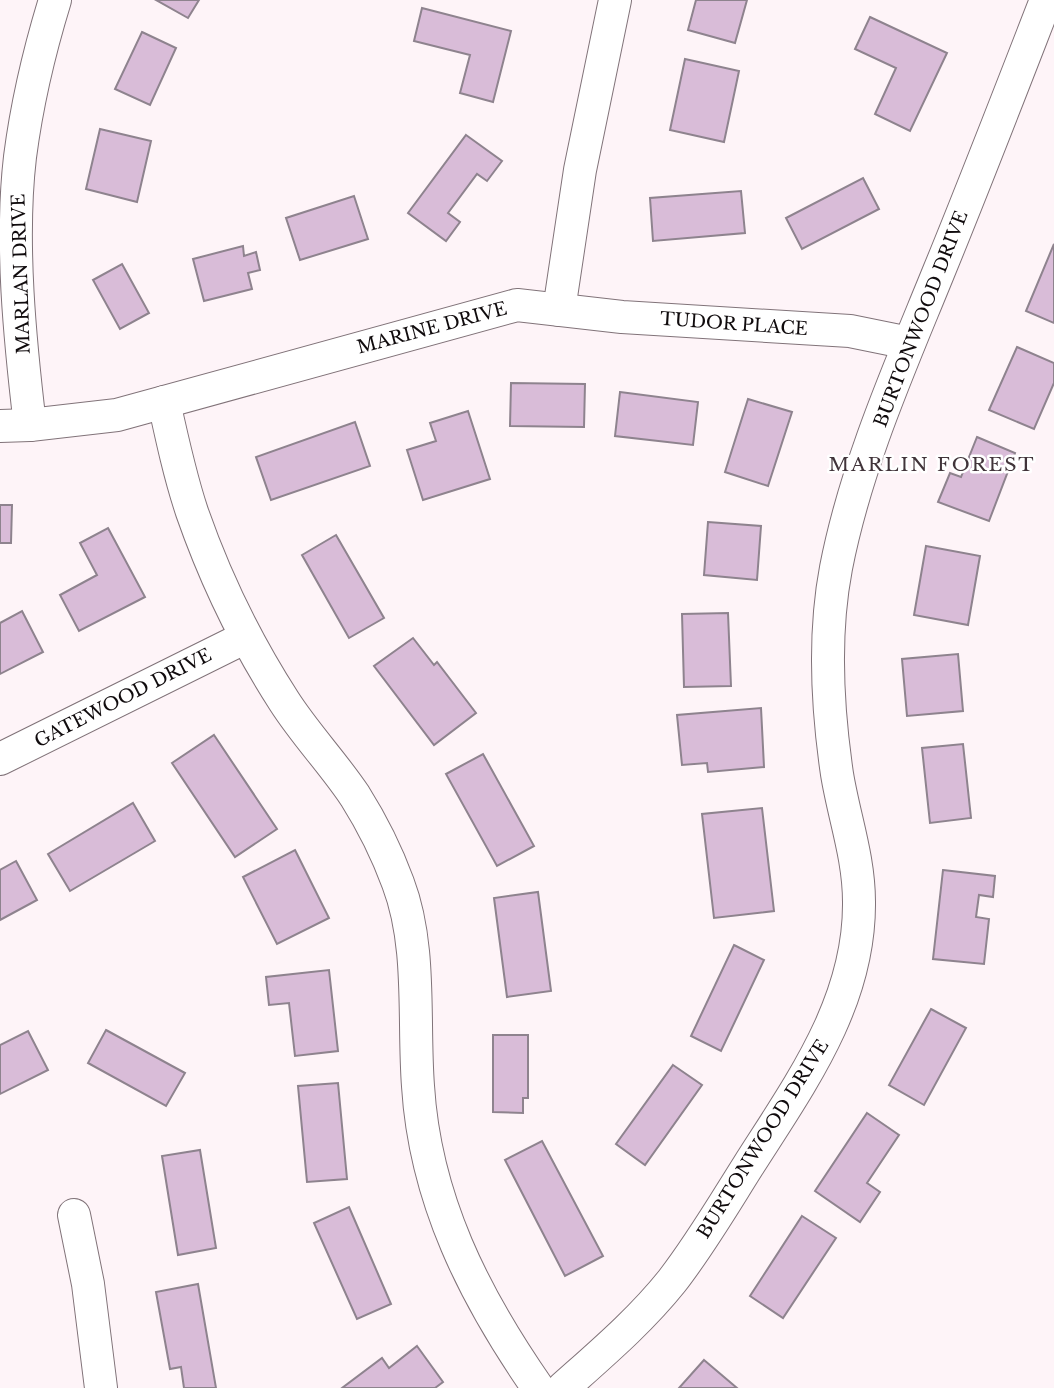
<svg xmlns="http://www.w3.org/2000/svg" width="1054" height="1388" font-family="'Libre Baskerville',serif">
<rect width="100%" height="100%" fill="#fef4f8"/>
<g fill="#d9bcd8" stroke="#8e838e" stroke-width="2">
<polygon points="156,0 199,0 188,18"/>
<polygon points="696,0 747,0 735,43 688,30"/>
<polygon points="422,8 511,31 493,102 460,93 470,55 414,41"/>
<polygon points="870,17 947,53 910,131 875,114 896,68 855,49"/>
<polygon points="142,32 176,48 150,105 115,89"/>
<polygon points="685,59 739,71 724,142 670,130"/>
<polygon points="100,129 151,141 137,202 86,189"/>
<polygon points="466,135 502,161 487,181 477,174 448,213 460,222 446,241 408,213"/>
<polygon points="863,178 879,209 802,249 786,218"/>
<polygon points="741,191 745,233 653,241 650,198"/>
<polygon points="354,196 368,239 300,260 286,218"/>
<polygon points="1054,244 1054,323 1026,311"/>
<polygon points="243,246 244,256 256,252 260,270 248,273 252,289 204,301 193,259"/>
<polygon points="122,264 149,313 120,329 93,280"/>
<polygon points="1017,347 1054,363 1054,383 1034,429 989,410"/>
<polygon points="511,383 585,384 584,427 510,426"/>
<polygon points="620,392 698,402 693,445 615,436"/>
<polygon points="748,399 792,412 768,486 725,472"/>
<polygon points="468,411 490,479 423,500 407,450 436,441 430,423"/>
<polygon points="355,422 370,466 271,500 256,457"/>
<polygon points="977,437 1015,453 989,521 938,502 950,473 961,477"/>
<polygon points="0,505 12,505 11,543 0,543"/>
<polygon points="708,522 761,526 757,580 704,575"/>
<polygon points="108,528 145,597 79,631 60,595 97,575 80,543"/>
<polygon points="336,535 384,618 349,638 302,555"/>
<polygon points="926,546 980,556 968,625 914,615"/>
<polygon points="22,611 43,652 0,674 0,623"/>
<polygon points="728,613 731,686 684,687 682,614"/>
<polygon points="413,638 434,665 437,662 476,713 434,745 374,666"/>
<polygon points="958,654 963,711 907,716 902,659"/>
<polygon points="761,708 764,767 708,772 707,763 682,765 677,715"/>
<polygon points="214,735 277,829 235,857 172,763"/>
<polygon points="963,744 971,818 930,823 922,748"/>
<polygon points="483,754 534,846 497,866 446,774"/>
<polygon points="133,803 155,841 70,891 48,854"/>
<polygon points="762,808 774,911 714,918 702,814"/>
<polygon points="295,850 329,918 277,944 243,877"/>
<polygon points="16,861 37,900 0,920 0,870"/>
<polygon points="943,870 995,876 993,897 979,895 976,917 989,919 984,964 933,959"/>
<polygon points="538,892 551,991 507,997 494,898"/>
<polygon points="734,945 764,960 721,1051 691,1036"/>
<polygon points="329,970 338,1051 295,1056 289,1003 269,1005 266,977"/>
<polygon points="931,1009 966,1028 924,1105 889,1085"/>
<polygon points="106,1030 185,1073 166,1106 88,1063"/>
<polygon points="28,1031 48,1070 0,1094 0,1045"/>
<polygon points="493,1035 528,1035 528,1098 523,1098 523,1113 493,1112"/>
<polygon points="673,1065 702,1085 645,1165 616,1144"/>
<polygon points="338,1083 347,1179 307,1182 298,1086"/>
<polygon points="867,1113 899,1135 867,1183 880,1192 860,1222 815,1191"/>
<polygon points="542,1141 603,1256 565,1276 505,1160"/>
<polygon points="200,1150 216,1248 178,1255 162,1156"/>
<polygon points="349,1207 391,1304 357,1319 314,1223"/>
<polygon points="802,1216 836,1238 783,1318 750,1296"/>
<polygon points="198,1284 216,1388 184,1388 181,1367 170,1369 156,1292"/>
<polygon points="417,1346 443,1382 435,1388 342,1388 382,1358 389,1368"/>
<polygon points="704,1360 737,1388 679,1388"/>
</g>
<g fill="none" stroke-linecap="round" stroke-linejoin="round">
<defs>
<g id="minor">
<polyline points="559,310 580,170 615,0"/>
<path d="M164,402C172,439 180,476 192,512C215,578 246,642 284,701C305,734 333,763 355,796C372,823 387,853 398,883C422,946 413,1020 418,1086C425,1199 474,1296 538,1388"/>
<path d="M30,425C20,341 10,242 20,157C27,103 39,52 55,0"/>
<polyline points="0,426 30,425 117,415 517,305 622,317 850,331 909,343"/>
<polyline points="0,759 246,637"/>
<polyline points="74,1215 88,1284 101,1388"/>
<path d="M563,1388C601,1354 640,1321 672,1281C700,1245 724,1204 748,1166C800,1084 860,1003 859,902C859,857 844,817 837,774C827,706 823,636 836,568C856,465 900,367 939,271C976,181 1011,90 1046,0"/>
</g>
</defs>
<use href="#minor" stroke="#817379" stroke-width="34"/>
<use href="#minor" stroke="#fff" stroke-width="32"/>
</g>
<g text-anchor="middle" stroke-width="5" stroke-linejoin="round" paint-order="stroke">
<g font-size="18" fill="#100b0d" stroke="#fff">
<text transform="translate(21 274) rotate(-92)" y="6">MARLAN DRIVE</text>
<text transform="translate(921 319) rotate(-69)" y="6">BURTONWOOD DRIVE</text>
<text transform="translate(734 324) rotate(4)" y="6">TUDOR PLACE</text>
<text transform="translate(432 328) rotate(-15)" y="6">MARINE DRIVE</text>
<text transform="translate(123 698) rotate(-27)" y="6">GATEWOOD DRIVE</text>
<text transform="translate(763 1139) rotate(-58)" y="6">BURTONWOOD DRIVE</text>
</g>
<g font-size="19" letter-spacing="2" fill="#41343a" stroke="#fff">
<text x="932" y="471">MARLIN FOREST</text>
</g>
</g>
</svg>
